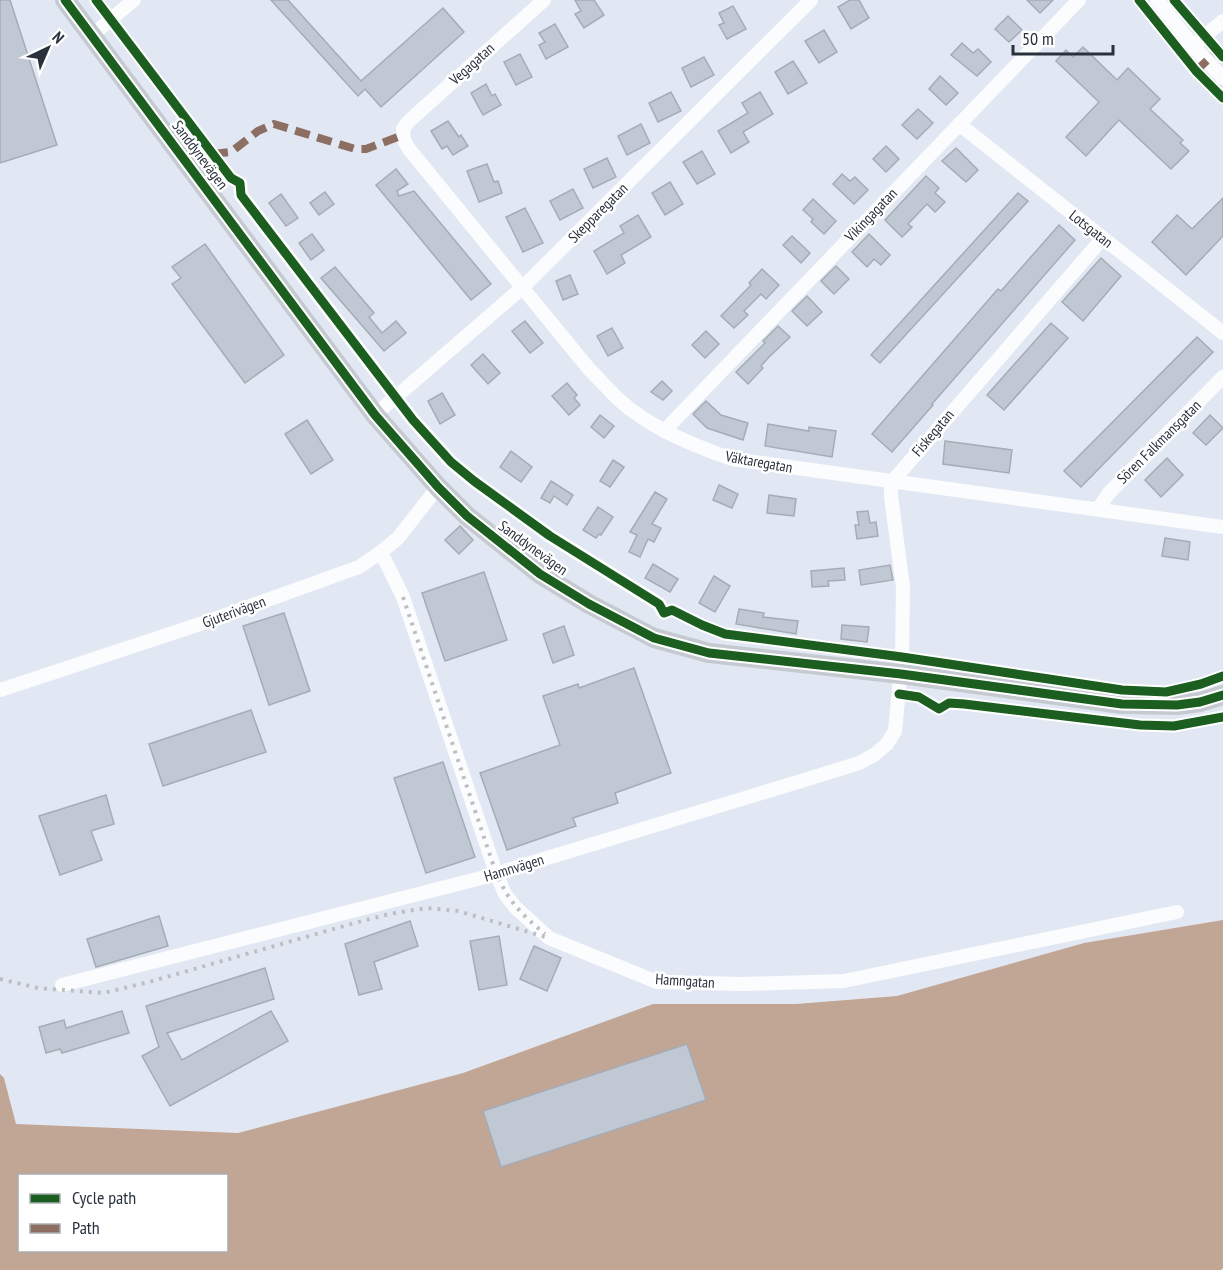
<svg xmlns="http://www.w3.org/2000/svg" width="1223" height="1270" font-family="'PT Sans Narrow',sans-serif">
<rect width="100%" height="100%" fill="#e2e8f3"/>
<path fill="#c2a695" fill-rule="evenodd" d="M1223,920V1268L1221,1270H0V1074L4,1078L16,1124L238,1133L463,1073L653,1004H796L897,996L1084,943ZM20,1176H226V1250H20Z"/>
<g fill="#c0c8d4" stroke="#a6acb6" stroke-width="1.5">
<polygon points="0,0 10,0 57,145 0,163"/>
<polygon points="271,0 288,0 361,81 443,8 464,32 381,107 365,89 358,96"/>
<polygon points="575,0 594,0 604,15 584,28 575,14 581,11"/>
<polygon points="850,0 859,0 869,18 851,29 838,7"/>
<polygon points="1027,0 1053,0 1040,13"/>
<polygon points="733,6 746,29 727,39 719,25 724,23 719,13"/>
<polygon points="1008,16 1022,30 1009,42 995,29"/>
<polygon points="555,24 568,47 546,59 539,45 545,42 539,33"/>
<polygon points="824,30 837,52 819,63 805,41"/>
<polygon points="962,43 973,53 978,49 991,62 977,76 951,55"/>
<polygon points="1083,47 1117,80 1128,68 1160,99 1150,109 1183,140 1180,143 1189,151 1171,169 1119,120 1086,156 1066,137 1099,102 1056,61 1066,50 1073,57"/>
<polygon points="520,54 532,77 516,85 504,62"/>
<polygon points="704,57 714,75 691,87 682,68"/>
<polygon points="793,61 807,83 788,94 775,72"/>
<polygon points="940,76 958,93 946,105 929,89"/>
<polygon points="486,84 492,96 495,94 501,105 483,115 471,93"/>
<polygon points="671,92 681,111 658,122 649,103"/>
<polygon points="760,92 773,114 743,132 749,142 731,153 718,131 748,113 742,103"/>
<polygon points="918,109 933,123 917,139 902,125"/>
<polygon points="448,121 459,137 461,135 468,146 453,155 447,146 442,149 431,131"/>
<polygon points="641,124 650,143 627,155 618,136"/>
<polygon points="886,146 899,159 886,172 873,159"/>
<polygon points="956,148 978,170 966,182 942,161"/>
<polygon points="702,151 715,174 697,184 683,162"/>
<polygon points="607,158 616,177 593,188 584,169"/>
<polygon points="487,164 494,182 498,181 502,193 479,202 467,171"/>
<polygon points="396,169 408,184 397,191 399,196 414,191 491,284 471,300 376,185"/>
<polygon points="842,174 850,181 855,177 868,190 854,204 833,184"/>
<polygon points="926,176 939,188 935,193 945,202 935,212 927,204 908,224 912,227 902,237 885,220"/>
<polygon points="670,182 683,204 665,215 652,193"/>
<polygon points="573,189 583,208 560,220 550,201"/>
<polygon points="325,192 334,204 319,215 310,203"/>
<polygon points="1018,193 1028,201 880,363 871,355"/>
<polygon points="281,194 298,218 286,226 269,203"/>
<polygon points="1223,198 1223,236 1186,275 1152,242 1177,215 1192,229"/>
<polygon points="813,199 836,221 824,234 811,222 813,219 803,210"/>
<polygon points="525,208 543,243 523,252 506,217"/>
<polygon points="638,215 651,237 621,255 625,263 607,274 594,251 624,233 620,226"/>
<polygon points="1059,225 1075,240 932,404 933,405 892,452 872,434 998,289 1001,291"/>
<polygon points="312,234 324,250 311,260 299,243"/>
<polygon points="869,234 890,255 881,265 874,259 867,267 852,252"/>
<polygon points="792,236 810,253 801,263 783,245"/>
<polygon points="205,244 284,355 245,383 172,284 181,278 172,267"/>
<polygon points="1101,258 1121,276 1083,321 1062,302"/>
<polygon points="836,266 849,279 834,294 821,281"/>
<polygon points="335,267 374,313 369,317 382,333 396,321 406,333 384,351 321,278"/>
<polygon points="762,269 779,285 766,299 761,294 744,311 748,315 734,328 721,316 751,285 749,283"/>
<polygon points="570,275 578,294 563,300 556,281"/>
<polygon points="807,296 822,312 807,326 792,311"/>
<polygon points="525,321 543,343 530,353 512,331"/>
<polygon points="1051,323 1068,338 1004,410 987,395"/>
<polygon points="778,326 790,337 769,357 761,366 763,368 748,384 736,372 765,343 763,341"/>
<polygon points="612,328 623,348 608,356 597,336"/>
<polygon points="706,331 719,344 705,358 692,345"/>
<polygon points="1197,337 1213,352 1081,487 1064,471"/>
<polygon points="483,354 500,373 488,384 471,365"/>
<polygon points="662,381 672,391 663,400 651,392"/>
<polygon points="567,383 577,395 574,398 580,405 569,415 552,396"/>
<polygon points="442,393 455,415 440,424 428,401"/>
<polygon points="706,401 721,415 748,423 743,440 707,428 693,414"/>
<polygon points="600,415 614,426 604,438 591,427"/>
<polygon points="1210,415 1223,428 1206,445 1193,433"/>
<polygon points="307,420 333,460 311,474 285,434"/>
<polygon points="768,424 809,431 809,427 836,431 832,457 765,446"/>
<polygon points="945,441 1012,450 1009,473 943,464"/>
<polygon points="511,451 532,467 521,482 500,467"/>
<polygon points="1167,458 1183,475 1161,497 1145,480"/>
<polygon points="613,460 624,467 610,487 600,481"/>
<polygon points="551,481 573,495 567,505 554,496 550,503 541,498"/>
<polygon points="719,485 738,494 732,508 713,500"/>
<polygon points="655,492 667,499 652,524 661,528 654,542 648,539 640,557 629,552 637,535 630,532"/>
<polygon points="769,495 796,499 794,516 767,513"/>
<polygon points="598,507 613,517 601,535 599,534 596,538 583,530"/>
<polygon points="868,511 870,523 876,522 878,536 857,539 855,525 859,525 857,512"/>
<polygon points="460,526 473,540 459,554 445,540"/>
<polygon points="1165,538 1190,542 1188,560 1162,556"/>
<polygon points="653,564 678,579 670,592 645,578"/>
<polygon points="890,565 893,580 861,585 859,570"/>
<polygon points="844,568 845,580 828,581 829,586 812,587 811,571"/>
<polygon points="484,572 507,640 445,661 422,593"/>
<polygon points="714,576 730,586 715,612 699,603"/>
<polygon points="739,609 764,613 763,617 798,621 796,634 736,624"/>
<polygon points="284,613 310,691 269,705 243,626"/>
<polygon points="842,625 869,627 867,642 841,639"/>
<polygon points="564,626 574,655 553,663 543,634"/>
<polygon points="634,668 671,773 615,793 618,803 573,818 576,826 507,850 480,773 560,745 543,696 578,684 579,688"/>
<polygon points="251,710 266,752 163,786 149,744"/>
<polygon points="443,762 475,857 426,873 394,778"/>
<polygon points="106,795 114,824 91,831 102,860 60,875 39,816"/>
<polygon points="159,916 168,946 96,967 87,939"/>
<polygon points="410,921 418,946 374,962 382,989 359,995 345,944"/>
<polygon points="499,936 507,985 479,990 470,941"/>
<polygon points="534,946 561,958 547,991 520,979"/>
<polygon points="265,968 274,999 167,1033 182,1060 271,1011 288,1041 170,1106 142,1056 159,1047 146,1006"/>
<polygon points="122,1011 129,1033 62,1053 60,1049 46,1053 39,1027 64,1020 66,1028"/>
<polygon points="687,1044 706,1100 501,1167 483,1111"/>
</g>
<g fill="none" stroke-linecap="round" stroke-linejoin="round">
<g stroke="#fbfcfd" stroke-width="14">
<path d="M544,0L409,121L403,129L404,140L409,149L589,369C599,379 608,389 618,399C650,428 692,445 732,459L1223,527"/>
<polyline points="1157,0 1193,46 1223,78"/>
<polyline points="91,36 134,0"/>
<polyline points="1193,46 1223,21"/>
<polyline points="959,124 1223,333"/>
<polyline points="240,183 241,195 413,420 451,462 474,481 550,536 659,604 664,613"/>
<polyline points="375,415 522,288 811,0"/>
<polyline points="664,431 1079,0"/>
<polyline points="1098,509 1109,493 1223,377"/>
<polyline points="381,552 403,597 496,873 505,894 515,907 549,938 657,982 743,984 844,981 1177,912"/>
<polyline points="0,690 206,622 359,567 381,552 398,538 438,487"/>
<polyline points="62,985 481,878 811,778 859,763 874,755 887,744 895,731 902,657 903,587 891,496 891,483 1103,238"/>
</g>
<polyline stroke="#c5c9d0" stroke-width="20" points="65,0 375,415 438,487 467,516 540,574 589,604 654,638 709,653 901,674 1122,704 1177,705 1200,702 1223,695"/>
<g stroke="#bcbec1" stroke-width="4" stroke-dasharray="3 6" stroke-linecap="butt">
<path d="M403,597L496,873C509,902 521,914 545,934"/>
<polyline points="0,979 38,988 103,993 149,982 351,924 389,914 427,908 458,911 549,938"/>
</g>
<g stroke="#8d6e63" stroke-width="8" stroke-dasharray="15 8" stroke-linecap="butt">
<polyline points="1196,71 1217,51"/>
<polyline points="213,154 231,152 258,131 274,124 355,149 366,149 403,135"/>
</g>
<defs>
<g id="cycleway">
<polyline points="65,0 375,415 438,487 467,516 540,574 589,604 654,638 709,653 901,674 1122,704 1177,705 1200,702 1223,695"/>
<polyline points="96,0 231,178 240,183 241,195 413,420 451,462 474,481 550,536 659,604 664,613 672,610 702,625 725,634 902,657 1122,690 1166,692 1201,684 1223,676"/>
<polyline points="1139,0 1196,71 1223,98"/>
<polyline points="1174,0 1223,57"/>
<polyline points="899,694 919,697 939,709 949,703 964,704 1140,725 1174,726 1223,717"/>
</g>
</defs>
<use href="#cycleway" stroke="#fff" stroke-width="13"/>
<use href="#cycleway" stroke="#1b5e20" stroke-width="9"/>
</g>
<g text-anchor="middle" stroke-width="5" stroke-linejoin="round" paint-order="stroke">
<g font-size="15" fill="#29313d" stroke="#fff">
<text transform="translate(472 64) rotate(-42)" y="5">Vegagatan</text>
<text transform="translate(200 155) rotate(53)" y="5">Sanddynevägen</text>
<text transform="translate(598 213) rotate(-45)" y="5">Skepparegatan</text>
<text transform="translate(871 215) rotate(-46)" y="5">Vikingagatan</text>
<text transform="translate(1091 229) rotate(38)" y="5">Lotsgatan</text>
<text transform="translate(933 433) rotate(-50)" y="5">Fiskegatan</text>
<text transform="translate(1159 442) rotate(-45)" y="5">Sören Falkmansgatan</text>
<text transform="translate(759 462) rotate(10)" y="5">Väktaregatan</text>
<text transform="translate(533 548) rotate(36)" y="5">Sanddynevägen</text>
<text transform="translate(234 612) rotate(-20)" y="5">Gjuterivägen</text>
<text transform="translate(514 868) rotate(-17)" y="5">Hamnvägen</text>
<text transform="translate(685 981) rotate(4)" y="5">Hamngatan</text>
</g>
</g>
<rect x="18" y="1174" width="210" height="78" fill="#ffffff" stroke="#a9adb1" stroke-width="1.5"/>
<rect x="30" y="1194" width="30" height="9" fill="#1b5e20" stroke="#a9adb1" stroke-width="1.5"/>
<text x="72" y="1204" font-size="18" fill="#29313d">Cycle path</text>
<rect x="30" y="1224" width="30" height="9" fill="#8d6e63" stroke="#a9adb1" stroke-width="1.5"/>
<text x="72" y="1234" font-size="18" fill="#29313d">Path</text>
<g transform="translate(48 48) rotate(44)" stroke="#ffffff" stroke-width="4.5" paint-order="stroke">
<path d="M0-4.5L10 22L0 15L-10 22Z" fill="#29313d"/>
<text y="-9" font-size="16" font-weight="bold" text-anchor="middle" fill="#29313d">N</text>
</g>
<path d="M1013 45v9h100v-9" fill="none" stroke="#29313d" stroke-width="3"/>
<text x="1022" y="45" font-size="18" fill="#29313d" stroke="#ffffff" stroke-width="4.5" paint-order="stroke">50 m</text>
</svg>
